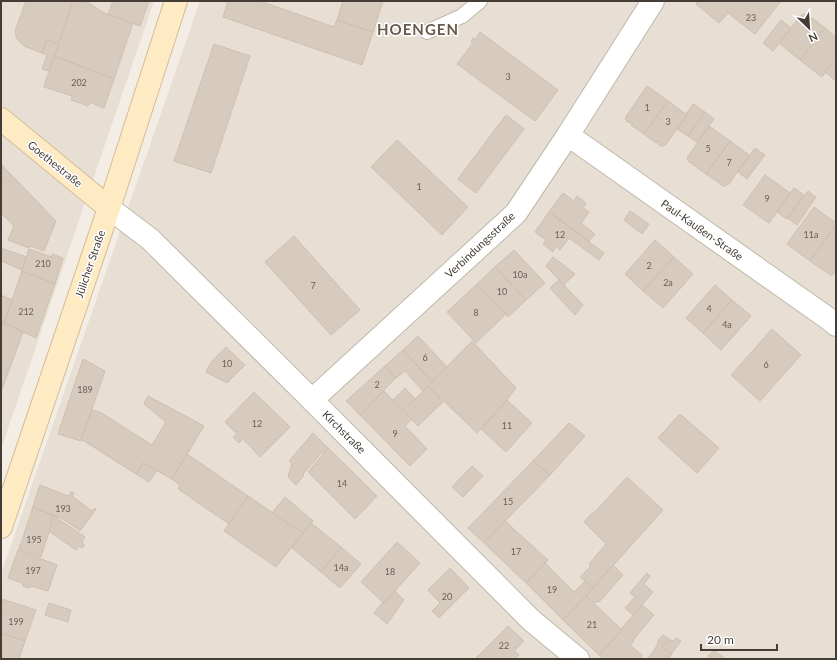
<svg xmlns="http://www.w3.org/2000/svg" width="837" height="660" font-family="Lato,sans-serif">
<rect width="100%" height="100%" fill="#f3ede5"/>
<g fill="#e7dfd3">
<polygon points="1,1 154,1 1,449"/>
<polygon points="200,1 836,1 836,659 1,659 1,574"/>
</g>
<g fill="#d7cbbe" stroke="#cfbfae">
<polygon points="26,1 73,1 59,44 47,40 42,53 24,46 17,39 15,31"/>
<polygon points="73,1 85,1 108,15 108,14 133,23 114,79 54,56"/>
<polygon points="113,1 149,1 140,26 108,14"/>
<polygon points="228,1 260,1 334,27 337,20 373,32 362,65 223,17"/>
<polygon points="343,1 383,1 373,32 337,20"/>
<polygon points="698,1 781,1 755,34 728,13 719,23 696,4"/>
<polygon points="802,14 807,15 810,17 811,20 812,18 825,28 800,60 779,43"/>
<polygon points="781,20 791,28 773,51 763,43"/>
<polygon points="825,28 836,37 836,58 822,77 800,60"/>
<polygon points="480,32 558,90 535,121 457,64 473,43 471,42 473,38 476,39"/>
<polygon points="47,40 59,44 49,71 42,69 47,55 42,53"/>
<polygon points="214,44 250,56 211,173 174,161"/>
<polygon points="54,56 114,79 104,108 89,102 88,106 71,100 72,96 44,87"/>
<polygon points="836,58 836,81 825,72"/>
<polygon points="647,86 668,101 644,134 631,125 632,123 627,122 625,118"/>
<polygon points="668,101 687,115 666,144 664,146 661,146 659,145 657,141 656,143 644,134"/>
<polygon points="693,104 705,112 688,136 677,129 687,115 686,114"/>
<polygon points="705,112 714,119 697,142 688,136"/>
<polygon points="506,115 524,129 476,193 458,179"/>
<polygon points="709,126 730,141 706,174 692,164 694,163 691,163 688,161 687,158"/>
<polygon points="397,140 468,207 442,235 371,167"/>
<polygon points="730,141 749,155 729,184 725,186 723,186 720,184 720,181 719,183 706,174"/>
<polygon points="755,148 765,155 747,179 738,172"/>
<polygon points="2,165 56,221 44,251 30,246 29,248 8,240 14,226 1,213"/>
<polygon points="765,175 790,193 769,223 743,205"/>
<polygon points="794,188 804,195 787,219 777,212"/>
<polygon points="808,191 816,197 797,225 788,218"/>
<polygon points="563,193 574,201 577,196 586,203 583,208 589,212 581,223 595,234 589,241 549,212"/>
<polygon points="814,207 836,223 836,225 810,261 787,244"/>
<polygon points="630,211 649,224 642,234 624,220"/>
<polygon points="549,212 604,253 599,260 569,238 560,250 556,247 553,252 543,244 546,240 535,232"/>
<polygon points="836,225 836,271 832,276 810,261"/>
<polygon points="294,236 360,310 331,335 265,262"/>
<polygon points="655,240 674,257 643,291 625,274"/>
<polygon points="1,248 27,257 22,270 1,261"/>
<polygon points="29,249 52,257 52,254 63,258 55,284 22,271"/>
<polygon points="514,250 545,283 526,300 495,267"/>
<polygon points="553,257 575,274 564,285 546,266"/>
<polygon points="674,257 693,274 663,308 643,291"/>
<polygon points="495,267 526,300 508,317 477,284"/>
<polygon points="22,271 55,284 36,338 4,323"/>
<polygon points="559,280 583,305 575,315 550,288"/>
<polygon points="477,284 506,314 476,343 447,312"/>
<polygon points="715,285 732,300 703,333 686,318"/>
<polygon points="1,295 12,300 4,323 1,322"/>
<polygon points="732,300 751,316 721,350 703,333"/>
<polygon points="1,322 23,332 1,392"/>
<polygon points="772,329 801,355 760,401 731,375"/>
<polygon points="418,336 447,367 433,381 420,369 403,350"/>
<polygon points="472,341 516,388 507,400 477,433 428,386"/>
<polygon points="226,347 245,365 227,383 206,372 211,362"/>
<polygon points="403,350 420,369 433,381 423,391 405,371 396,378 385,366"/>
<polygon points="83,359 105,371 81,441 58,434"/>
<polygon points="385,366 396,378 383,391 360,415 346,401"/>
<polygon points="428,386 443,402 418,426 403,411"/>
<polygon points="405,388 415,399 403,411 393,400"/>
<polygon points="384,391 412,419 405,426 427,449 410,466 360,415"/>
<polygon points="254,392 290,427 260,457 243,439 239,443 233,437 237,434 225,422"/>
<polygon points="148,396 204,426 172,479 143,463 136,474 81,439 92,410 100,412 152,445 166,422 144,404"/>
<polygon points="507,400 532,423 506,452 481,429"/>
<polygon points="680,414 719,448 697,473 658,438"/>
<polygon points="569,423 585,436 550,475 533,461"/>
<polygon points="313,433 328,448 323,453 322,452 303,474 304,475 296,485 288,477 292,463 289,461"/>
<polygon points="328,448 377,496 355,519 308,472"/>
<polygon points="187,454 248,496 229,524 178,489 180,485 172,479"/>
<polygon points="533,461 550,475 484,543 468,528"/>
<polygon points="143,463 157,470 149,482 136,474"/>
<polygon points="472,466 483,476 463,497 452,487"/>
<polygon points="627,477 663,510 593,588 580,577 591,566 589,564 606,544 584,522 592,513 593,514"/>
<polygon points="40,485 68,496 71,492 74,493 72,496 92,511 95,508 96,509 80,531 63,519 33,507"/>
<polygon points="248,496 303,533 276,567 224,531"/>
<polygon points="285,497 313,521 303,533 272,513"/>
<polygon points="33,507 54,516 41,557 19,549"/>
<polygon points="54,516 85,537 82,542 85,545 82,548 79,546 76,550 49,531"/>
<polygon points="505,521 548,560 526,583 484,543"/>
<polygon points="311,523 341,547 321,572 292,548"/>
<polygon points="397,542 420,563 384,603 361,582"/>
<polygon points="341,547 361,564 340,588 321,572"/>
<polygon points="18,550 57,565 48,591 31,586 31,587 29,588 23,586 22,583 8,578"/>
<polygon points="545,563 574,592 585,581 593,588 563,620 526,583"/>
<polygon points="613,565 623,575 600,601 593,603 586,596"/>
<polygon points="450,568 469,588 439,618 432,611 440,603 428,590"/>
<polygon points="647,573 650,576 644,584 653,592 633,615 625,608 635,597 630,593"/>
<polygon points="395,591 404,600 387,624 374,613 383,602 384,603"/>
<polygon points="586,596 622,630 599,655 563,620"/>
<polygon points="2,599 36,610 25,641 1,633"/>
<polygon points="49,603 71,610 68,622 45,615"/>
<polygon points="642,605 654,615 633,640 634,641 630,645 642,655 640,659 604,659 599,655 622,630 621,629"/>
<polygon points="508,626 524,641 514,651 519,655 515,659 475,659"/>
<polygon points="1,633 25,641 19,659 1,659"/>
<polygon points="663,635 669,639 662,647 672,654 668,659 648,659 658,644 658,640"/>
<polygon points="676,638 681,641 671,654 662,647 669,639 673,641"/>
<polygon points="714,650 725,659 712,659 708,656"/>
</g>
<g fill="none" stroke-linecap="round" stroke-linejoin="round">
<defs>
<polyline id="lane" points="427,32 462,16 480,1"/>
<g id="street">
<polyline points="568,135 826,317 836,325"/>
<polyline points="109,208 150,239 312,400 531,620 578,659"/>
<polyline points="312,400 516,213 568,135 653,1"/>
</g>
<g id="secondary">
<polyline points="1,119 109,208"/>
<polyline points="1,527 109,208 176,1"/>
</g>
</defs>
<use href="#lane" stroke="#c1b7ab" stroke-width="16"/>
<use href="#street" stroke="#c1b7ab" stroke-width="24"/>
<use href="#secondary" stroke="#d3bd95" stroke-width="24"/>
<use href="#lane" stroke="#fff" stroke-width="14"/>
<use href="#street" stroke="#fff" stroke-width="22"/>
<use href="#secondary" stroke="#feebc4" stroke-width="22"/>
</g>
<g text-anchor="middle" stroke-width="3" stroke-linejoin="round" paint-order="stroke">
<g font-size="9" fill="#6a6057">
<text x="751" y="21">23</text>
<text x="508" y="80">3</text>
<text x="79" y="86">202</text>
<text x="647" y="111">1</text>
<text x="668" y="125">3</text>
<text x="708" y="152">5</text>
<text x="729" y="166">7</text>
<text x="419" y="190">1</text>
<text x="767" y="202">9</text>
<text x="560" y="238">12</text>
<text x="811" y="238">11a</text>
<text x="43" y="267">210</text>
<text x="649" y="269">2</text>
<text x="520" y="278">10a</text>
<text x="668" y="286">2a</text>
<text x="313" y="289">7</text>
<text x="502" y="295">10</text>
<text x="709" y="312">4</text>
<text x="26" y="315">212</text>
<text x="476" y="316">8</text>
<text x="727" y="328">4a</text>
<text x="425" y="361">6</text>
<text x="227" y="367">10</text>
<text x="766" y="368">6</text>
<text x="377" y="388">2</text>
<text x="85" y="393">189</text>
<text x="257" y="427">12</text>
<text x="507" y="429">11</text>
<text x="395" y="437">9</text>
<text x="342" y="487">14</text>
<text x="508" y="505">15</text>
<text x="63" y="512">193</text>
<text x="34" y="543">195</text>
<text x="516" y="555">17</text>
<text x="341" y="571">14a</text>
<text x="33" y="574">197</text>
<text x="390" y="575">18</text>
<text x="552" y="593">19</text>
<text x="447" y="600">20</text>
<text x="16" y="625">199</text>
<text x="592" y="628">21</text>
<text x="504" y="649">22</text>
</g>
<g font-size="11" fill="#453d35" stroke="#fff">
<text transform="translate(55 164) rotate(39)" y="4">Goethestraße</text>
<text transform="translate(702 230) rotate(35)" y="4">Paul-Kaußen-Straße</text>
<text transform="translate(480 245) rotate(-43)" y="4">Verbindungsstraße</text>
<text transform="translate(90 264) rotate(-71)" y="4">Jülicher Straße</text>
<text transform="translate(344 432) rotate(45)" y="4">Kirchstraße</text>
</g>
<g font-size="15" font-weight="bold" letter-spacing="1" fill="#685a4c" stroke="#fff">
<text x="418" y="35">HOENGEN</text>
</g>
</g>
<rect width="837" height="660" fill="none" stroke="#453d35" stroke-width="4"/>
<g transform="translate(809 28) rotate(155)" stroke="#ffffff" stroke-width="3" paint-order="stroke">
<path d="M0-3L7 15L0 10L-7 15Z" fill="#453d35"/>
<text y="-6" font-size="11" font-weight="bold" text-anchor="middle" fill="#453d35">N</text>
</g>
<path d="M701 644v6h76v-6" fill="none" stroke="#453d35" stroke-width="2"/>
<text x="707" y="644" font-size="12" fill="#453d35" stroke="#ffffff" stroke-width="3" paint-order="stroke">20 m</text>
</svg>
